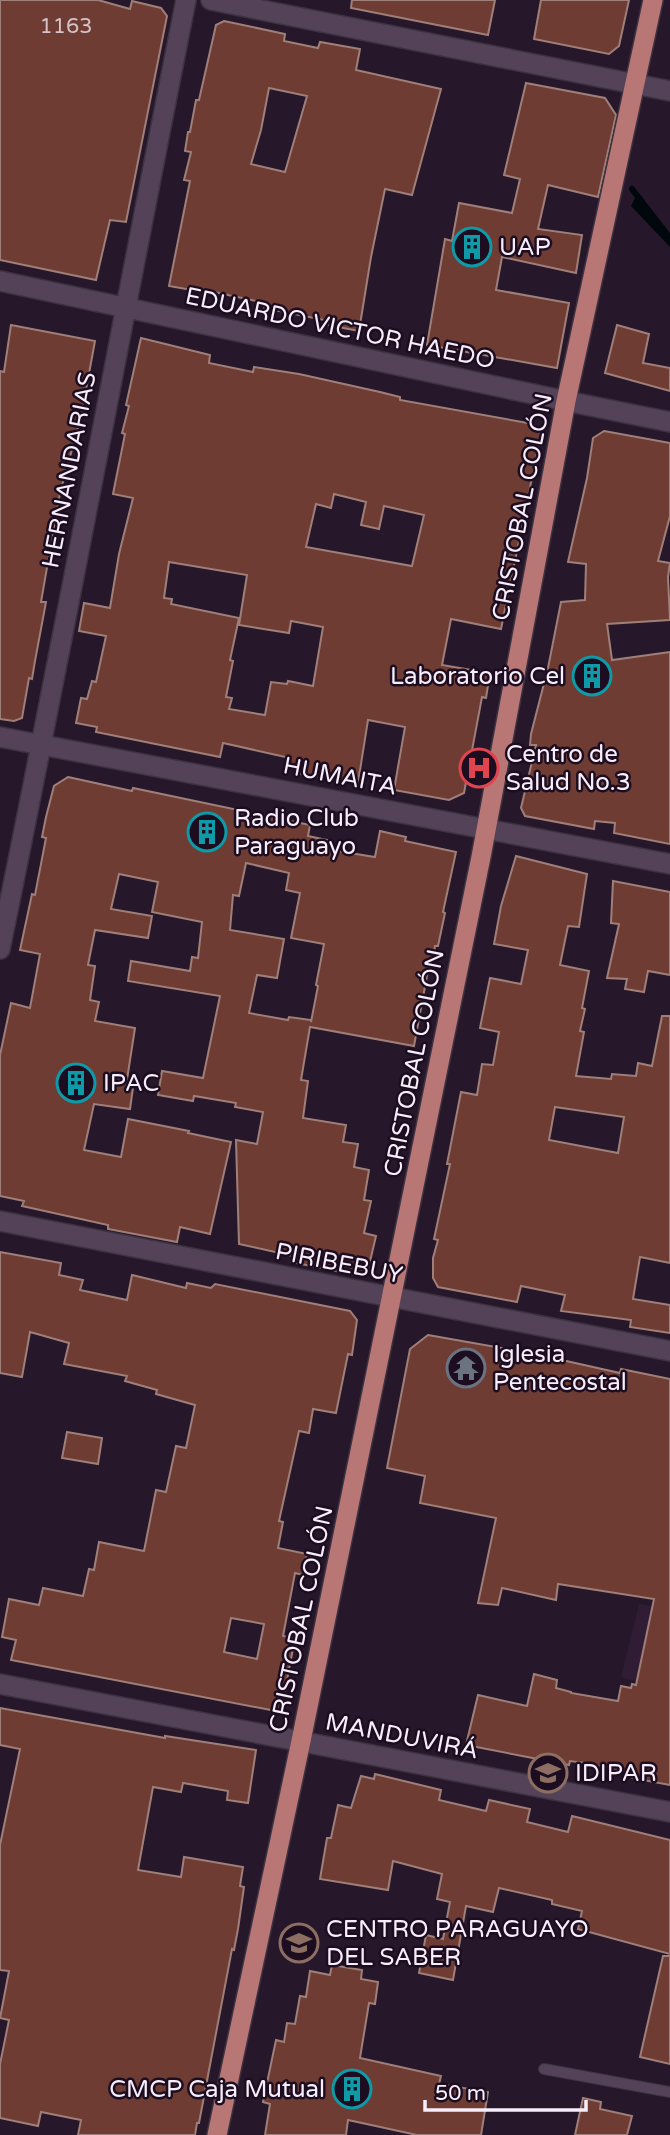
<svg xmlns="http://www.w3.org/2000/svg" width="670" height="2135" font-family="'Varela Round',sans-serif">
<rect width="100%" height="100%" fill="#26172a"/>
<polygon fill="#301d35" points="639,1604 670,1610 670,1691 621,1677"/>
<polygon fill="#00080d" points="638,192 670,233 670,247 631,206"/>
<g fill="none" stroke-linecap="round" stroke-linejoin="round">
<polyline stroke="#00080d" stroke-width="6" points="632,189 641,201"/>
</g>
<g fill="#6e3c32" stroke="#9f7f79" stroke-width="2" fill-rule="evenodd">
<polygon points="0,0 98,0 130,9 132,1 161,8 167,16 126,222 110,220 96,280 0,260"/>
<polygon points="352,0 495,0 488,35 351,8"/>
<polygon points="541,0 629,0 619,46 609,54 534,39"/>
<path d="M224,21L285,34L284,41L318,48L320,42L360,49L356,70L441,89L412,195L385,189L371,257L359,331L323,324L324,320L264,308L265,303L209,291L208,293L169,286L190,181L184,180L191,152L185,151L188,132H190L196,100H199L216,25ZM269,88L307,96L285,172L251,164L261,130Z"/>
<polygon points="526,83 605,98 616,115 598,197 548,185 538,229 582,235 576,273 502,257 496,290 569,303 557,368 427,345 445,239 452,241 459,203 512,213 520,179 504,175"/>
<polygon points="11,325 95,341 81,417 60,493 41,602 46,602 35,661 32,679 29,678 22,718 14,721 0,719 0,371 4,372"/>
<polygon points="617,325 649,334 643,363 670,368 670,391 605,373"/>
<path d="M141,338L210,355L209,363L253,372L254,367L299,374L380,392L400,397V400L533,424L541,434L501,629L451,619L442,665L490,673L486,698L482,697L464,793L449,800L394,790L405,727L368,720L358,783L299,774V770L288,768L290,758L223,743L220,757L96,732L97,727L76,723L81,698L87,699L92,681L96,682L106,636L79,631L84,603L110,608L119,554L133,498L113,494L125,434L122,433L129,406L126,405ZM334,494L366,502L361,525L379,529L384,506L424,515L412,566L306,547L316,504L331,508ZM169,562L247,575L239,625L289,633L291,621L323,627L313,686L288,681L287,684L271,682L265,715L229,709L232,698L226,697L233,661L230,660L239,618L171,604L172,599L164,598Z"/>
<polygon points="604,431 670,443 670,516 658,561 670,563 668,577 670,620 607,624 612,660 670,652 670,844 614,833 615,823 595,821 594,829 525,816 521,808 536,745 530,745 531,734 548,668 561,602 585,600 586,564 568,562 587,478 593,438"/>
<path d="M68,777L132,791L133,788L176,797L310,825L308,836L327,840L325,849L375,857L380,831L406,837L405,841L456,852L443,912L445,913L438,946H435L432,966L429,965L414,1046L310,1027L301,1080L308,1081L303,1118L346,1125L343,1142L358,1144L354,1167L369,1170L364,1200L371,1201L364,1233L376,1236L368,1270L356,1275L291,1262L293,1256L239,1244L236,1140L257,1144L263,1112L235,1107L236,1103L194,1096L193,1101L158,1095L162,1071L203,1078L220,996L128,981L131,961L190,971L192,957L198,958L202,922L152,912L158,882L119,874L111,909L152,916L148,938L95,930L88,965L95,966L90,1000L99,1002L95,1021L135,1028L126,1086L133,1088L130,1109L94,1104L84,1150L121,1157L128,1119L189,1131L188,1133L231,1142L210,1234L180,1227L177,1242L108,1229V1225L22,1206L24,1201L0,1196V1055L11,1003L30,1008L40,954L20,950L32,894L35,895L46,838L42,837L46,817L54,786ZM246,863L289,873L286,890L300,893L291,938L324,944L316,985L318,986L311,1022V1020L289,1017L288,1020L249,1013L257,975L277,978L284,939L230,930L233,895L239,896Z"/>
<path d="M516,856L587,874L579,927L568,926L560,965L589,971L582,1008L585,1009L580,1031L584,1032L576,1076L611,1079L612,1074L636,1076L638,1063L652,1066L662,1016H670V1263L640,1257L633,1299L670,1305V1333L630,1327L631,1320L561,1311L565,1295L521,1286L517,1302L438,1287L433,1278V1258L438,1240L434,1239L450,1164H447L461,1092L477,1095L482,1064L493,1065L499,1032L480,1028L490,978L521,984L528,950L494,944L501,906ZM555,1107L624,1117L618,1153L549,1140Z"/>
<polygon points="613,881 670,892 670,975 648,971 644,992 625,989 627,979 607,978 619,924 611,923"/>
<path d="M0,1252L61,1263L59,1275L83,1280L80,1290L127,1300L132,1275L186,1288L187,1283L211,1288L215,1284L350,1311L357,1320L352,1355L348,1354L336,1413L313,1409L309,1433L299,1431L279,1521L283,1522L278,1548L307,1554L303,1575L295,1573L283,1636L295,1638L281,1712L11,1660L16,1640L2,1637L9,1599L39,1605L43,1588L83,1596L89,1569L94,1570L99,1542L144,1551L156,1490L166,1492L176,1446L186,1448L195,1405L156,1394L157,1390L125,1381L127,1376L64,1364L69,1343L30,1332L22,1377L0,1373ZM231,1618L264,1624L257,1659L224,1652Z"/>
<polygon points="428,1335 535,1354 620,1373 621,1369 670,1379 670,1785 632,1778 633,1773 585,1763 570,1761 569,1765 466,1745 478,1695 527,1706 534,1674 557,1680 556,1688 571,1692 571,1693 618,1701 621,1686 631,1688 632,1684 636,1685 654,1599 558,1584 556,1600 502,1588 498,1605 478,1603 496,1518 420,1503 425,1476 387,1468 410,1349"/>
<polygon points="67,1432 102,1438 98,1464 62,1458"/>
<polygon points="0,1708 165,1738 165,1736 256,1750 248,1803 227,1800 228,1791 183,1783 181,1792 153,1787 138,1870 181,1877 184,1857 243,1867 240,1886 244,1887 238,1929 234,1950 232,1949 199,2123 197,2123 195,2135 78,2135 81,2120 41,2112 38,2126 0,2118 0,2064 9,2020 0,2018 9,1971 0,1970 0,1845 20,1749 0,1745"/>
<polygon points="375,1774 441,1790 439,1800 486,1811 489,1800 530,1809 527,1822 568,1832 572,1816 670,1840 670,1954 578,1929 582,1911 552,1904 552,1900 499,1888 493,1912 466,1906 453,1980 419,1973 426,1935 443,1939 450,1902 437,1899 442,1874 393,1861 388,1890 320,1879 327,1838 331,1838 338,1805 351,1808 361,1776 374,1779"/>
<polygon points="663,1956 670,1956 670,2064 640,2057"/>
<polygon points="332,1965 362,1970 361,1979 378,1982 375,2004 369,2003 360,2058 441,2076 439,2084 488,2092 481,2135 417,2135 348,2120 346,2135 265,2135 270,2104 263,2102 276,2040 284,2042 287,2023 295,2024 300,1996 306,1997 310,1971 330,1975"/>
<polygon points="583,2098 601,2102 600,2109 632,2116 627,2135 575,2135"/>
</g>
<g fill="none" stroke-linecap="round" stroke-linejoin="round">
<defs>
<polyline id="service" points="544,2069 670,2092"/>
<g id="minor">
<polyline points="0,281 566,401"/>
<polyline points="0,737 670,864"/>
<path d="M0,949C65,633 123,316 186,0"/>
<polyline points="0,1221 670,1351"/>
<polyline points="0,1684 670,1812"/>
</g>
<g id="tertiary">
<polyline points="211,0 670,91"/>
<polyline points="566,401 670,422"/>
</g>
<polyline id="primary" points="217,2135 301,1741 481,857 566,401 653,0"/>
</defs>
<use href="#service" stroke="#3d3241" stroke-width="12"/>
<use href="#minor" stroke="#3d3241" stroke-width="22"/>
<use href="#tertiary" stroke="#3d3241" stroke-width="22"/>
<use href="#primary" stroke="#3d3241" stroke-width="22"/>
<use href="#service" stroke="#544358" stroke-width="10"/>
<use href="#minor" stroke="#544358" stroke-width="19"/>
<use href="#tertiary" stroke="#544358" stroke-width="19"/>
<use href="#primary" stroke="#b87674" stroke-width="19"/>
</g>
<defs>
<symbol id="building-ring" viewBox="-11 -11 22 22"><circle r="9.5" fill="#1c0e20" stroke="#0f9aa8" stroke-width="1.5"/><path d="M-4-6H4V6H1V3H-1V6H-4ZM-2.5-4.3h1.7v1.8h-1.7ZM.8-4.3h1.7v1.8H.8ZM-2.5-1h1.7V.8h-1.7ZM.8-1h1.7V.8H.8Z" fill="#0f9aa8"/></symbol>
<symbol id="hospital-ring" viewBox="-11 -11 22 22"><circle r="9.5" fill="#1c0e20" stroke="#e0444e" stroke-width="1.5"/><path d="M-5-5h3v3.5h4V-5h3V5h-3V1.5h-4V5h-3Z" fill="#e0444e"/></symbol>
<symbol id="temple-ring" viewBox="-11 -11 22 22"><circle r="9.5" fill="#1c0e20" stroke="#6b7280" stroke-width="1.5"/><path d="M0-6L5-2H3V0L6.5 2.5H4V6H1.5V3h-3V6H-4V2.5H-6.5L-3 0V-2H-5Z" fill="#6b7280"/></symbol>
<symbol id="school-ring" viewBox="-11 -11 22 22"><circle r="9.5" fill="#1c0e20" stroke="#8d6e63" stroke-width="1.5"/><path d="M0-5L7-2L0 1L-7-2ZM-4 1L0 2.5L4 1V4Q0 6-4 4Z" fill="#8d6e63"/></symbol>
</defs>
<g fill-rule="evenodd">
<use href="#building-ring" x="450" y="225" width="44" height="44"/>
<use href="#building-ring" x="570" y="654" width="44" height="44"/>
<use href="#hospital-ring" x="457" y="746" width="44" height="44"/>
<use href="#building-ring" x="185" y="810" width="44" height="44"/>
<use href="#building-ring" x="54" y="1061" width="44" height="44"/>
<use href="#temple-ring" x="444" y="1346" width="44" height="44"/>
<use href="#school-ring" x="526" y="1751" width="44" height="44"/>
<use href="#school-ring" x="277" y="1921" width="44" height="44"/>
<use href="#building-ring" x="330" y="2067" width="44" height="44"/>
</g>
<g text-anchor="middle" stroke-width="5" stroke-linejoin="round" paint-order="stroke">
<g font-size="21" fill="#d6c2c9">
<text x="66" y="33">1163</text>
</g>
<g font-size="24" fill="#f8eefb" stroke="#1c0e20" text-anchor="start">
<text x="499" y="255">UAP</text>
<text x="565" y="684" text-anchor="end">Laboratorio Cel</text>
<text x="506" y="762">Centro de<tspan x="506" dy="28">Salud No.3</tspan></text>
<text x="234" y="826">Radio Club<tspan x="234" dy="28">Paraguayo</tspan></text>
<text x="103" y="1091">IPAC</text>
<text x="493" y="1362">Iglesia<tspan x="493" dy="28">Pentecostal</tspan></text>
<text x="575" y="1781">IDIPAR</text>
<text x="326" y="1937">CENTRO PARAGUAYO<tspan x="326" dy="28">DEL SABER</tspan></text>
<text x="325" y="2097" text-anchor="end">CMCP Caja Mutual</text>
</g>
<g font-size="24" fill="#f8eefb" stroke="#1c0e20">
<text transform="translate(340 328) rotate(12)" y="8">EDUARDO VICTOR HAEDO</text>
<text transform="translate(69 470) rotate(-79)" y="8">HERNANDARIAS</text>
<text transform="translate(522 507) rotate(-79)" y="8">CRISTOBAL COLÓN</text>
<text transform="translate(340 776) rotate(11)" y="8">HUMAITA</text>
<text transform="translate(414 1063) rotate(-79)" y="8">CRISTOBAL COLÓN</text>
<text transform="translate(339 1263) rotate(11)" y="8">PIRIBEBUY</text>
<text transform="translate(301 1619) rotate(-78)" y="8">CRISTOBAL COLÓN</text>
<text transform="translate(402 1736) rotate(11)" y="8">MANDUVIRÁ</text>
</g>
</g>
<path d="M425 2100v10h161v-10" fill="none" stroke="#f8eefb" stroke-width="3.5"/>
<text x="435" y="2100" font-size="21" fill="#f8eefb" stroke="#1c0e20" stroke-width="5" paint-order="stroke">50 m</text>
</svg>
